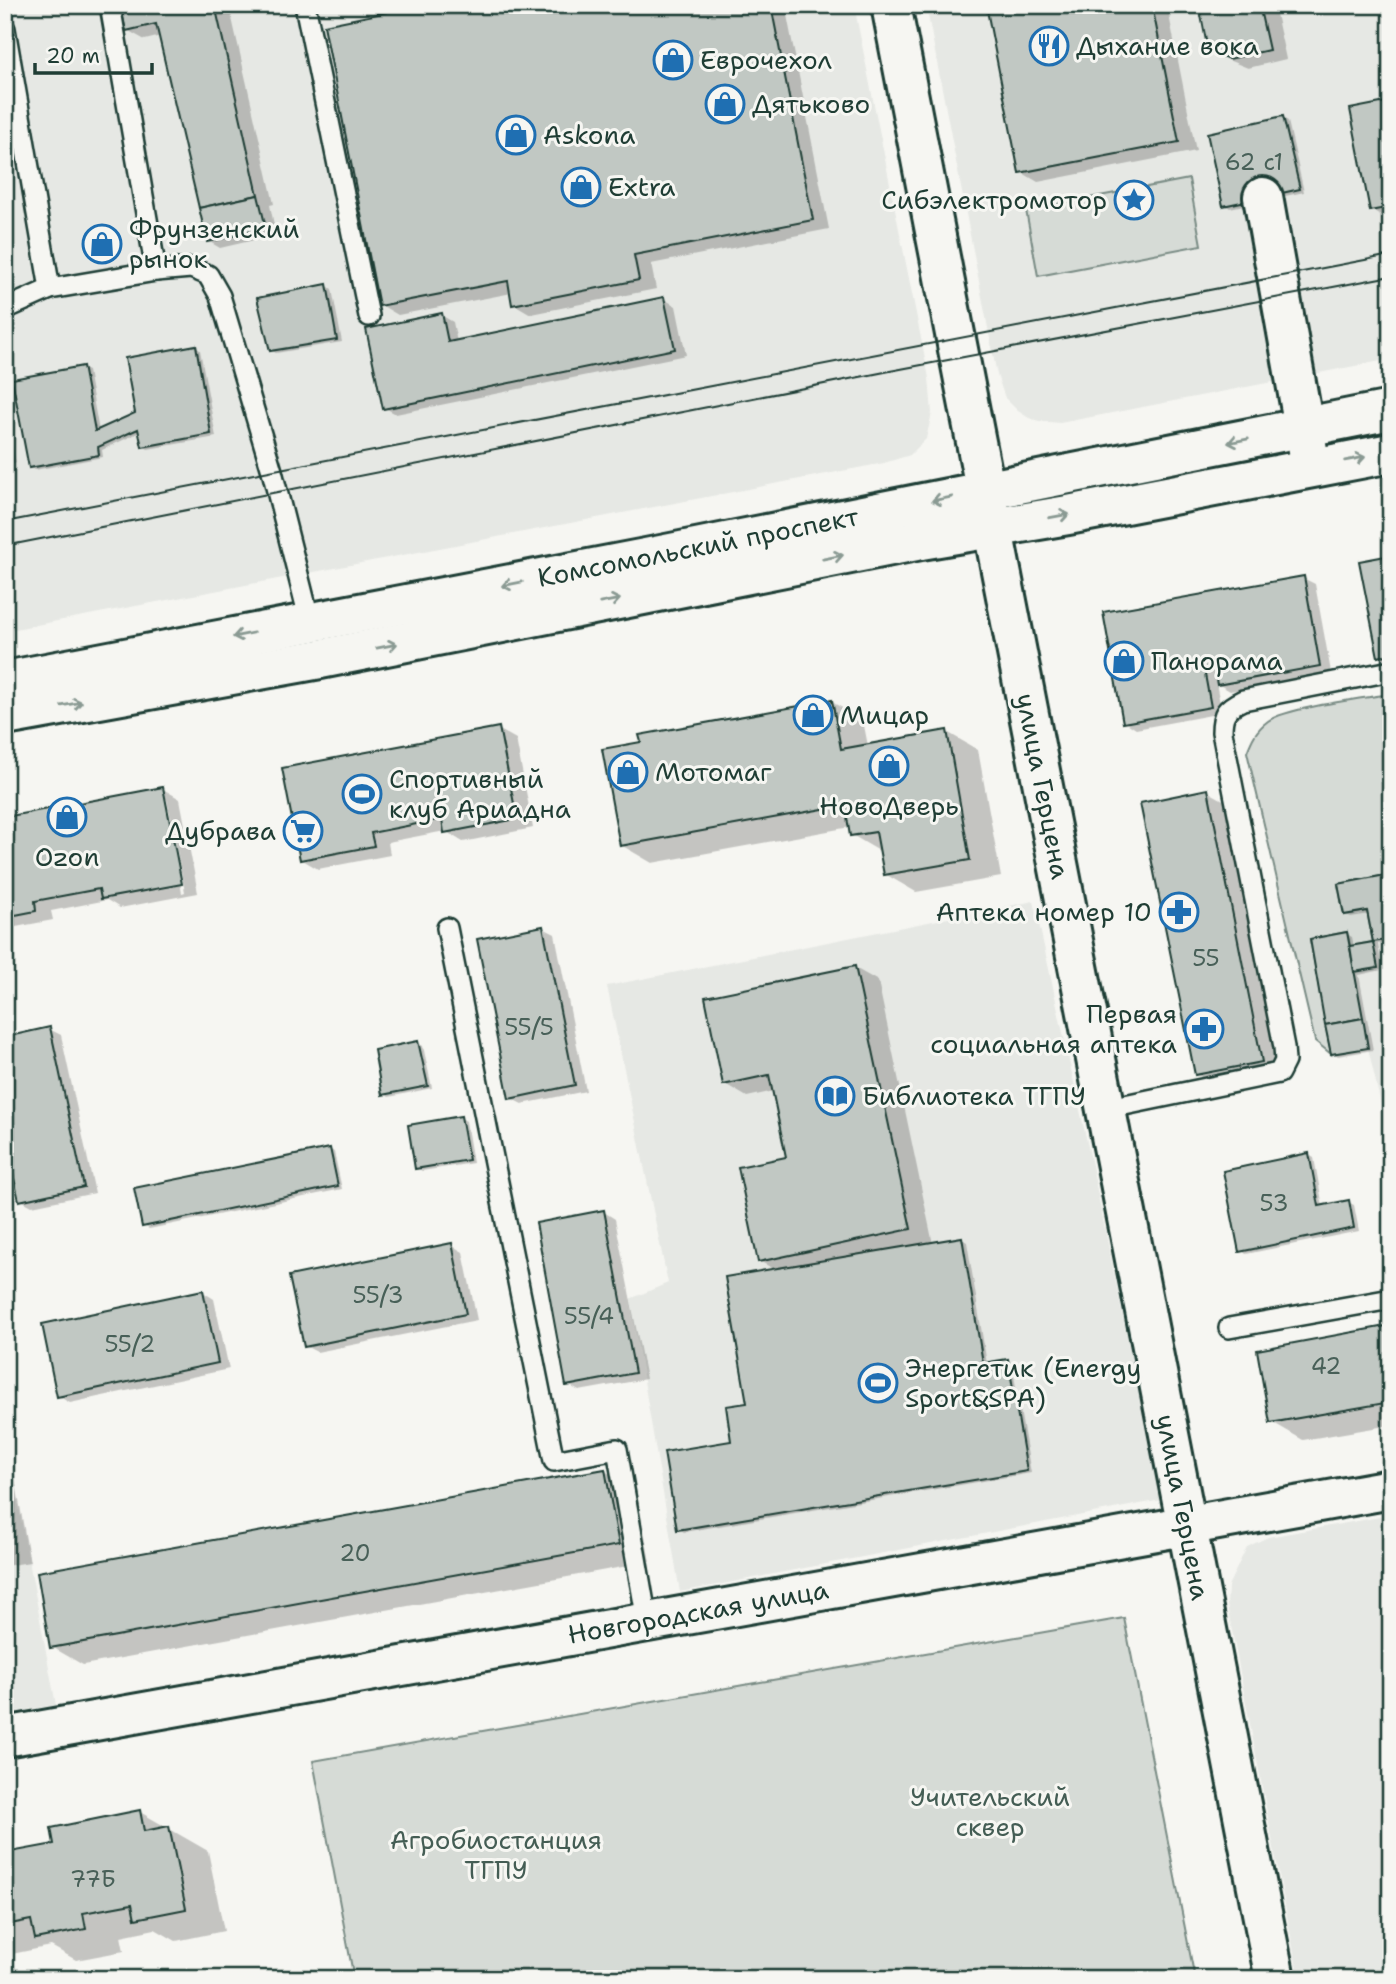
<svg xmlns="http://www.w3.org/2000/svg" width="1396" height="1984" font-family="'Shantell Sans',sans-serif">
<rect width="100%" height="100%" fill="#f6f6f2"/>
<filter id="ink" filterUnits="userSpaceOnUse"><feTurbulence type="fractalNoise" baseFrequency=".0143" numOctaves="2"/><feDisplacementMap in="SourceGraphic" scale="14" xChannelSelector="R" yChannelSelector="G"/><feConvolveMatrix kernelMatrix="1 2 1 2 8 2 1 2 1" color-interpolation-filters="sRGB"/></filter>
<g filter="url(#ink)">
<g fill="#e6e8e4">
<polygon points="5,5 854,5 929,378 932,413 926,439 910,455 884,463 5,631"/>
<polygon points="926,5 1391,5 1391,359 1060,423 1039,421 1029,418 1018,411 1005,398 997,375"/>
<polygon points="1034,901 1089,1151 1161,1500 680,1592 630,1299 668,1283 607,986"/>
<polygon points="1391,939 1391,1148 1368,1048 1354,972 1378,968 1373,942"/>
<polygon points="5,1432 56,1705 5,1714"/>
<polygon points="1391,1515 1391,1979 1299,1979 1227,1605 1228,1586 1247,1547 1268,1537"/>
</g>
<g fill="#d6dbd6" stroke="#7a8c85" stroke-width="2">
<polygon points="1189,179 1201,245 1038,276 1026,210"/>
<path d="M1391,694V874L1338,884L1344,915L1367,911L1373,942L1350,946L1347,932L1310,939L1331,1054L1315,1041L1247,752C1252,739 1256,730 1268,721C1285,708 1365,698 1391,694Z"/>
<polygon points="1124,1618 1195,1979 354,1979 313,1761"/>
</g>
<g fill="#0003" fill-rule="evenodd">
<polygon points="121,5 229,5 274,204 270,205 276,235 220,248 208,241 161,36 145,40 127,30"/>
<polygon points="431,5 785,5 829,229 651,264 656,289 531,314 514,304 512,293 398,315 381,305"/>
<polygon points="988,5 1167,5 1196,151 1038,182 1021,172"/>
<polygon points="1201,5 1274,5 1286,59 1248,68 1228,60 1210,50"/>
<polygon points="1391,102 1391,219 1389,220 1372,210"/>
<polygon points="1283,118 1288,121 1304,192 1230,208 1225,205"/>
<polygon points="327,286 332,289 342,342 276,353 271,350"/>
<polygon points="664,299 676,306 686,355 396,414 385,408 441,315 453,322 457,342"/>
<polygon points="195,347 200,350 216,437 148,449 143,446 140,432 102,450 103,457 35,470 30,467 82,368 88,371 99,431 137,414"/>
<polygon points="5,411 16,463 5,465"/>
<polygon points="1391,556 1391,662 1379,656"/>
<polygon points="1303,578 1315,584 1331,672 1230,691 1216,683 1222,713 1136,729 1125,722"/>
<polygon points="832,702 863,720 868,746 947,732 978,750 1001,877 916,892 885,874 881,852 852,835 850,827 652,863 621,845"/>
<polygon points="498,729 516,739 533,828 463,842 445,831 388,842 390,855 318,869 301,859"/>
<path d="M163,789L180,799L198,893L120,908L107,900L51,911L53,920L5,929V819ZM164,799H167L185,892L182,893Z"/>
<polygon points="1207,791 1225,801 1278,1071 1214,1084 1196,1074"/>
<polygon points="1391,876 1391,942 1378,944 1382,970 1359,975 1373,1050 1338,1056 1333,1053 1347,934 1352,937 1354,947 1376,943 1370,914 1351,917 1345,914"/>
<polygon points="543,928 555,934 586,1091 522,1104 510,1098"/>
<polygon points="855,968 878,981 933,1244 962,1239 967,1242 987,1364 1007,1361 1012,1364 1031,1473 684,1532 679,1529 733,1442 749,1404 776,1270 759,1261 788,1158 774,1091 747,1097 725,1084"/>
<polygon points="49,1029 61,1035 95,1193 32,1206 21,1200"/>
<polygon points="418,1043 423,1046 432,1088 389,1097 384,1094"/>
<polygon points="461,1118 466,1121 473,1163 422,1171 417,1168"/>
<polygon points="329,1149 334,1152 342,1189 149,1229 144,1226"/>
<polygon points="1309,1155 1314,1158 1323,1207 1348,1202 1354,1205 1359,1231 1246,1254 1241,1250"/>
<polygon points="604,1212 615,1219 646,1379 579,1391 568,1385"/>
<polygon points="451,1245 463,1252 477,1320 317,1352 305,1346"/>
<polygon points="203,1292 214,1299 229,1369 70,1403 58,1396"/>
<polygon points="1391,1327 1391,1425 1303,1440 1272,1422"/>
<polygon points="5,1422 30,1562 5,1566"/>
<polygon points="605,1471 636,1489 650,1562 83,1665 52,1647"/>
<polygon points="140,1812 208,1851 224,1931 176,1941 155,1929 121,1936 124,1951 76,1960 51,1946 7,1955 12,1979 5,1979 5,1854 56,1845"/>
</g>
<g fill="#c1c8c3" stroke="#1f3d34" stroke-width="2">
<polygon points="120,5 215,5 258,195 199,208 156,24 126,31"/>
<polygon points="422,5 771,5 813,220 634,255 639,280 512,305 508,281 379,306 324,25"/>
<polygon points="986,5 1152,5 1179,142 1019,173"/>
<polygon points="1199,5 1259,5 1269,50 1229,59 1208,51"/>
<polygon points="1391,101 1391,207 1370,211 1350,109"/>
<polygon points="1283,116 1300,189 1223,206 1207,133"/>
<polygon points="258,195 266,228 207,242 199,208"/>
<polygon points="327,284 337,340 270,351 257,298"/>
<polygon points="664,297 675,349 383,409 366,329 442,313 448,342"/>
<polygon points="196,345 211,434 142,447 138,429 98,447 99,455 29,468 12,379 83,366 95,431 135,413 125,358"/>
<polygon points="5,431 11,461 5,462"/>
<polygon points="1391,555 1391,654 1378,657 1359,561"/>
<polygon points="1304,576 1320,666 1217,685 1214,667 1204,669 1211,707 1123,723 1103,612"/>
<polygon points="832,700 841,749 947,730 970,860 884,875 876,832 850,836 845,805 620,846 602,749 641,742 639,735"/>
<polygon points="499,727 517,819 444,833 442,819 371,833 374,846 300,860 282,768"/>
<polygon points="163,787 182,884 101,899 99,889 35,901 36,911 5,917 5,817"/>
<polygon points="1208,789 1262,1062 1195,1075 1140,803"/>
<polygon points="1391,874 1391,939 1373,942 1367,911 1344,915 1338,884"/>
<polygon points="543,926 575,1085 509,1099 477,939"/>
<polygon points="1347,932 1363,1018 1325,1025 1310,939"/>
<polygon points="1373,942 1378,968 1354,972 1350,946"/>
<polygon points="855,966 911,1229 758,1262 738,1167 786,1157 769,1075 723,1085 705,997"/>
<polygon points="1363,1018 1368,1048 1331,1054 1325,1025"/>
<polygon points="50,1027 84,1187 19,1201 5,1137 5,1037"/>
<polygon points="418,1041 428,1086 382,1095 374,1050"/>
<polygon points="461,1116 469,1160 415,1169 408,1125"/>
<polygon points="330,1148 338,1186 142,1227 134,1188"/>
<polygon points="1309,1153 1319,1206 1349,1200 1354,1228 1239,1252 1223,1171"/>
<polygon points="604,1210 635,1373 566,1386 536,1223"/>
<polygon points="962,1237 983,1363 1008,1359 1027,1471 677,1530 664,1452 731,1441 726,1406 747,1403 725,1277"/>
<polygon points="452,1243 466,1314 304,1347 289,1276"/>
<polygon points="203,1290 218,1363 57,1397 42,1324"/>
<polygon points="1391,1325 1391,1402 1270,1423 1257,1350"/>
<polygon points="605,1469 619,1545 50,1648 37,1572"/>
<polygon points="140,1810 144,1831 169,1826 186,1909 135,1919 132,1904 83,1913 86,1929 35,1939 31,1920 5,1925 5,1853 54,1844 51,1828"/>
</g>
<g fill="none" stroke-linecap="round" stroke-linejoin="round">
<defs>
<g id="service">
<polyline points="110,5 156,271"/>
<polyline points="305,5 369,316"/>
<polyline points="5,29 50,289 156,271 191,268 208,275 220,296 272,471 310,622"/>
<polyline points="5,309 50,289"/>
<polyline points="447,928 554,1461 617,1449 647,1621"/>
<path d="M1105,1109L1279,1073L1285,1061L1284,1047L1222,732C1222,713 1226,708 1243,700L1391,671"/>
<polyline points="1229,1328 1391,1299"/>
</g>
<g id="minor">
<polyline points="1263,197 1311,467"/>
<polyline points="5,1737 1391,1489"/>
</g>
<polyline id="tertiary" points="891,5 1275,1979"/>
<g id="primary">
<polyline points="5,681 651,557 1391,410"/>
<polyline points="5,716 320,659 921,540 1068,515 1391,453"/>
</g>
</defs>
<use href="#service" stroke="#1f3d34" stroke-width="24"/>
<use href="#minor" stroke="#1f3d34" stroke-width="44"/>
<use href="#tertiary" stroke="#1f3d34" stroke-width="44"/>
<use href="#primary" stroke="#1f3d34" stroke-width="44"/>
<use href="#service" stroke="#f6f6f2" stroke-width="19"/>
<use href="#minor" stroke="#f6f6f2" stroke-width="38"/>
<use href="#tertiary" stroke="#f6f6f2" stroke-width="38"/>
<use href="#primary" stroke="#f6f6f2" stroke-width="38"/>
<g stroke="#1f3d34" stroke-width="2">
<polyline points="5,522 1391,255"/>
<polyline points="5,546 890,371 1391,276"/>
</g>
</g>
<defs><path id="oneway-shaft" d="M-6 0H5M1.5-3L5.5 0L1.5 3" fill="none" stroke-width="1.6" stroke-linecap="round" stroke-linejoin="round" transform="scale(1.75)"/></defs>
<g stroke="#8a9a93">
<use href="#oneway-shaft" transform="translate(1238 441) rotate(169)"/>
<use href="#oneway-shaft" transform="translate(1355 459) rotate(-10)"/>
<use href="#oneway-shaft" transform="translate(942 499) rotate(169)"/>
<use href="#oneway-shaft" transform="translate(1059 516) rotate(-10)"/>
<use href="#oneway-shaft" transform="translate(833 557) rotate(-11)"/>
<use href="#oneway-shaft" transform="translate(512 584) rotate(169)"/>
<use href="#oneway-shaft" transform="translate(610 601) rotate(-11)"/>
<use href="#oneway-shaft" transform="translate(243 635) rotate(169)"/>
<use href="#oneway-shaft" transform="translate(387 646) rotate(-11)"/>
<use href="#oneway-shaft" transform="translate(72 704) rotate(-10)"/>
</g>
</g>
<defs>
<symbol id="restaurant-ring" viewBox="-11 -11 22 22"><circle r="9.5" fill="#f6f6f2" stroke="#1f6fb2" stroke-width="1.5"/><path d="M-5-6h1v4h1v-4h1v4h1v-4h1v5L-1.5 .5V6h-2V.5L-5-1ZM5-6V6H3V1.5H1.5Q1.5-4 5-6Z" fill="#1f6fb2"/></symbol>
<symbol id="shop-ring" viewBox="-11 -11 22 22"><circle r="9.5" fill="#f6f6f2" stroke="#1f6fb2" stroke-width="1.5"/><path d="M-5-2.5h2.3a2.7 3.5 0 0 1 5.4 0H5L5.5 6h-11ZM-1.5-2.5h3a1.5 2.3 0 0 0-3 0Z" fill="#1f6fb2"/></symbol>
<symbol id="sight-ring" viewBox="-11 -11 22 22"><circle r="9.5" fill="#f6f6f2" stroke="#1f6fb2" stroke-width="1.5"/><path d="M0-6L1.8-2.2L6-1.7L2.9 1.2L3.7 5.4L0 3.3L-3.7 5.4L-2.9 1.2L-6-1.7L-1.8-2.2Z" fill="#1f6fb2"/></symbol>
<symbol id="stadium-ring" viewBox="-11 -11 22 22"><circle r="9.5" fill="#f6f6f2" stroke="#1f6fb2" stroke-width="1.5"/><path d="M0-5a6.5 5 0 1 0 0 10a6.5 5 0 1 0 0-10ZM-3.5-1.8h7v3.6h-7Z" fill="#1f6fb2"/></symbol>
<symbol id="supermarket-ring" viewBox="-11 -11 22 22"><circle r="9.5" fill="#f6f6f2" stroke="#1f6fb2" stroke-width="1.5"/><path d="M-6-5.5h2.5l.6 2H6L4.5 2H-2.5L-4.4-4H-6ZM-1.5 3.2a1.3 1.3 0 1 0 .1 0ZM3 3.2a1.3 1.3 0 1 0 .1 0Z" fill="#1f6fb2"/></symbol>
<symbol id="pharmacy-ring" viewBox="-11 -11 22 22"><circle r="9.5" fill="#f6f6f2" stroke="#1f6fb2" stroke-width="1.5"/><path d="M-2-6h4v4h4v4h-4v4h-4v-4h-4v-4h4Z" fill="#1f6fb2"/></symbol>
<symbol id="library-ring" viewBox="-11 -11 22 22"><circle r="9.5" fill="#f6f6f2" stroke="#1f6fb2" stroke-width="1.5"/><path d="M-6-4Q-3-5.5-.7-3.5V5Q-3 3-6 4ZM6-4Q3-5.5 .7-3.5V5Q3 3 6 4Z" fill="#1f6fb2"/></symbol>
</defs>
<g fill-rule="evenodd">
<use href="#restaurant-ring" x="1027" y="24" width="44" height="44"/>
<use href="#shop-ring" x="651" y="38" width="44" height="44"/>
<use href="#shop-ring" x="703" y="82" width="44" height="44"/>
<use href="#shop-ring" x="494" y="113" width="44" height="44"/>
<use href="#shop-ring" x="559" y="165" width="44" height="44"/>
<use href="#sight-ring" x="1112" y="178" width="44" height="44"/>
<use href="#shop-ring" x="80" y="222" width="44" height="44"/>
<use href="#shop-ring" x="1102" y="639" width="44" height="44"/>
<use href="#shop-ring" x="791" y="693" width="44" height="44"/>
<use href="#shop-ring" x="867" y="744" width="44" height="44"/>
<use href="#shop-ring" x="606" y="750" width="44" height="44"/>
<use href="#stadium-ring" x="340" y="772" width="44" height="44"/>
<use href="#shop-ring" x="45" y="795" width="44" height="44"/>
<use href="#supermarket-ring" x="281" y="809" width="44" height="44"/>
<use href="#pharmacy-ring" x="1157" y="890" width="44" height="44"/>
<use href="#pharmacy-ring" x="1182" y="1007" width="44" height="44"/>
<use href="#library-ring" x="813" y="1074" width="44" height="44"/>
<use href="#stadium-ring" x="856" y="1361" width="44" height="44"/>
</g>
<g text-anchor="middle" stroke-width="6" stroke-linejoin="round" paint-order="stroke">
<g font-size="23" fill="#486058">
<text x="1254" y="170">62 с1</text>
<text x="1206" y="966">55</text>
<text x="529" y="1035">55/5</text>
<text x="1274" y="1211">53</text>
<text x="378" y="1303">55/3</text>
<text x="589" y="1324">55/4</text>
<text x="130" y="1352">55/2</text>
<text x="1326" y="1374">42</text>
<text x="355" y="1561">20</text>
<text x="93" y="1887">77Б</text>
</g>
<g font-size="26" fill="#1f3d34" stroke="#f6f6f2" text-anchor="start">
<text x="1076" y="55">Дыхание вока</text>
<text x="700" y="69">Еврочехол</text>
<text x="752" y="113">Дятьково</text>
<text x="543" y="144">Askona</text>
<text x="608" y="196">Extra</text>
<text x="1107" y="209" text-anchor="end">Сибэлектромотор</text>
<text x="129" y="238">Фрунзенский<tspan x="129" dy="30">рынок</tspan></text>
<text x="1151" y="670">Панорама</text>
<text x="840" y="724">Мицар</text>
<text x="655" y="781">Мотомаг</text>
<text x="389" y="788">Спортивный<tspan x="389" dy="30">клуб Ариадна</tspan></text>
<text x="889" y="815" text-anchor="middle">НовоДверь</text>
<text x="276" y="840" text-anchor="end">Дубрава</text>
<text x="67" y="866" text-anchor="middle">Ozon</text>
<text x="1152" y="921" text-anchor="end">Аптека номер 10</text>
<text x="1177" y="1023" text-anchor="end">Первая<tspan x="1177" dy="30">социальная аптека</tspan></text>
<text x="862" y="1105">Библиотека ТГПУ</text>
<text x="905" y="1377">Энергетик (Energy<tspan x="905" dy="30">Sport&amp;SPA)</tspan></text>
</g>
<g font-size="26" fill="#1f3d34" stroke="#f6f6f2">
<text transform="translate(698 547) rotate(-11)" y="9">Комсомольский проспект</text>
<text transform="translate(1043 786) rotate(79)" y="9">улица Герцена</text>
<text transform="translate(1183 1507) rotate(79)" y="9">улица Герцена</text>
<text transform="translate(698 1612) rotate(-10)" y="9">Новгородская улица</text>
</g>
<g font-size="26" fill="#445d54" stroke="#f6f6f2">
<text x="990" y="1806">Учительский<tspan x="990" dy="30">сквер</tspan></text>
<text x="496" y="1849">Агробиостанция<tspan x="496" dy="30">ТГПУ</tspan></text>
</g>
</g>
<rect width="1396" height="1984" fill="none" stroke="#f6f6f2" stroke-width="28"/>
<rect x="14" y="14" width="1368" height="1956" fill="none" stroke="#1f3d34" stroke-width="2.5" filter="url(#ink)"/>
<path d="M35 63v10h117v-10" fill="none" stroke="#1f3d34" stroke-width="3.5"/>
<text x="46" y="63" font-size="21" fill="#1f3d34" stroke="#f6f6f2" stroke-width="5" paint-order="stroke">20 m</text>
</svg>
